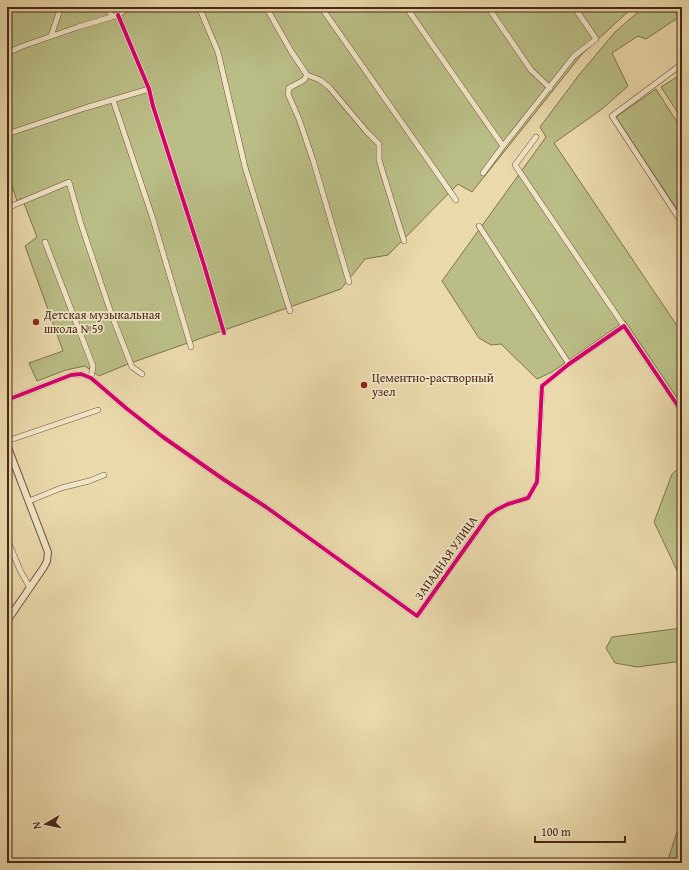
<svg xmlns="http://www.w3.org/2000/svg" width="689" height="870" font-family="'Gentium Book Plus',serif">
<rect width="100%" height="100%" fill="#ead9ab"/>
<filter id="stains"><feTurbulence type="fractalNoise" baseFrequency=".005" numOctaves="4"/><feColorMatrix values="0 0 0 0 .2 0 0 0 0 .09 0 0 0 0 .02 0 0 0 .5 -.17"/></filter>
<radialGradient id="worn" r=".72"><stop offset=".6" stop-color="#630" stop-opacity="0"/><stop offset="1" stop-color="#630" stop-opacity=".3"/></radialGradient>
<g fill="#babe86" stroke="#82724e">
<polygon points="7,7 633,7 582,54 472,192 458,184 388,255 365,259 341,289 128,364 99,376 85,366 66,370 37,381 29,363 63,351 25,246 37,237 22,198 17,201 7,171"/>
<polygon points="644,7 673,7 679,17 646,39 638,36 612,53 628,86 602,109 554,143 682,333 682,405 625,321 552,372 537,379 501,344 491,345 479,338 442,281 546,137 540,127 579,75 615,32"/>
<polygon points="682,74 682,119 661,87"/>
<polygon points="656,89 682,130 682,217 616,117"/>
<polygon points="682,466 682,581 654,522 672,474"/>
<polygon points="682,628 682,663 675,662 637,667 615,663 606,648 612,637"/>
<polygon points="682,826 682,863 667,863 677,832"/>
</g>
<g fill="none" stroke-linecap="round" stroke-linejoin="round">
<defs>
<g id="minor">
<polyline points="108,7 112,17"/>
<polyline points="199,7 218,52 245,167 290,311"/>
<polyline points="266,7 291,51 307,75 304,80 289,88 288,94 299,119 313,160 349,282"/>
<polyline points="321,7 456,200"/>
<polyline points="406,7 503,146"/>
<polyline points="488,7 531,70 550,88"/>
<polyline points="678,7 682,14"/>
<polyline points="118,15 149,89 153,106 204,265 224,333"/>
<polyline points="51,36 61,7"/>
<polyline points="7,53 23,46 78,27 118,15 129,7"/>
<polyline points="682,64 612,116 682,223"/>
<polyline points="307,75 320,80 329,87 367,132 379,144 379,160 404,241"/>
<polyline points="113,100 152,216 191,347"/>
<polyline points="7,134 85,108 149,89"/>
<polyline points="536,137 515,165 624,326"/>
<polyline points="483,173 503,146 574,56 596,39 574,7"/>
<polyline points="7,209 14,205 69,182 81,224 112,316 132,367 142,374"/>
<polyline points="479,226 569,364"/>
<polyline points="45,242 93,366 91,378"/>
<polyline points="7,400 71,375 81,374 91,378 126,408 163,437 223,479 266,507 417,616 488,516 496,510 508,504 528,498 537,482 542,386 569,364 624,326 682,412"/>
<polyline points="7,441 98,410"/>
<polyline points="29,501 61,488 89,481 104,475"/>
<polyline points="7,539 20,570 30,588"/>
</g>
<polyline id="tertiary" points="7,445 48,552 47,561 44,567 7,621"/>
</defs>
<use href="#minor" stroke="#72543c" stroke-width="6"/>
<use href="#tertiary" stroke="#72543c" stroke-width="8"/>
<use href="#minor" stroke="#f1e6c8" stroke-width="5"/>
<use href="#tertiary" stroke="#f1e6c8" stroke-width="6"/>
<defs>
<g id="cycleway">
<polyline points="118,15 149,89 153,106 204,265 224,333"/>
<polyline points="7,400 71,375 81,374 91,378 126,408 163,437 223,479 266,507 417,616 488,516 496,510 508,504 528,498 537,482 542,386 569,364 624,326 682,412"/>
</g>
</defs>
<use href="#cycleway" stroke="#f1e6c8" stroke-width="6"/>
<use href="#cycleway" stroke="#d6006c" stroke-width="4"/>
</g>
<g fill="#8f2418" stroke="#f1e6c8" stroke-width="1.5">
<circle cx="36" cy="322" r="4"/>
<circle cx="364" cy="385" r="4"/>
</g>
<g text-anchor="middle" stroke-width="3.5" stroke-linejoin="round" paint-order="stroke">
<g font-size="12" fill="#4a2717" stroke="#f1e6c8" text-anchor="start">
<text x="44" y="319">Детская музыкальная<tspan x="44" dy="14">школа №59</tspan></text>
<text x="372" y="382">Цементно-растворный<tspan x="372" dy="14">узел</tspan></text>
</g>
<g font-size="12" fill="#4a2717" stroke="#f1e6c8">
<text transform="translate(446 558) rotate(-55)" y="4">ЗАПАДНАЯ УЛИЦА</text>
</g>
</g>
<rect width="689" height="870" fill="none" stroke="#ead9ab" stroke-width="24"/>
<rect x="8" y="8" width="673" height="854" fill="none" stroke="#4a2717" stroke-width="2"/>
<rect x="12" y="12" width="665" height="846" fill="none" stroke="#4a2717"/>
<g transform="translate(46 824) rotate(261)" stroke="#f1e6c8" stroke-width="3" paint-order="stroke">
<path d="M0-3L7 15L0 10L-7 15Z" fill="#4a2717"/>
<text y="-6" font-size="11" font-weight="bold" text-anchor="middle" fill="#4a2717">N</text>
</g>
<path d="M535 836v6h90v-6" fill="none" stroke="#4a2717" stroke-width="2"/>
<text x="541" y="836" font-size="12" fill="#4a2717" stroke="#f1e6c8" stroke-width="3" paint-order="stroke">100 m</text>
<rect width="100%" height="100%" filter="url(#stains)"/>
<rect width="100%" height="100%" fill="url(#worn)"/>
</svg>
